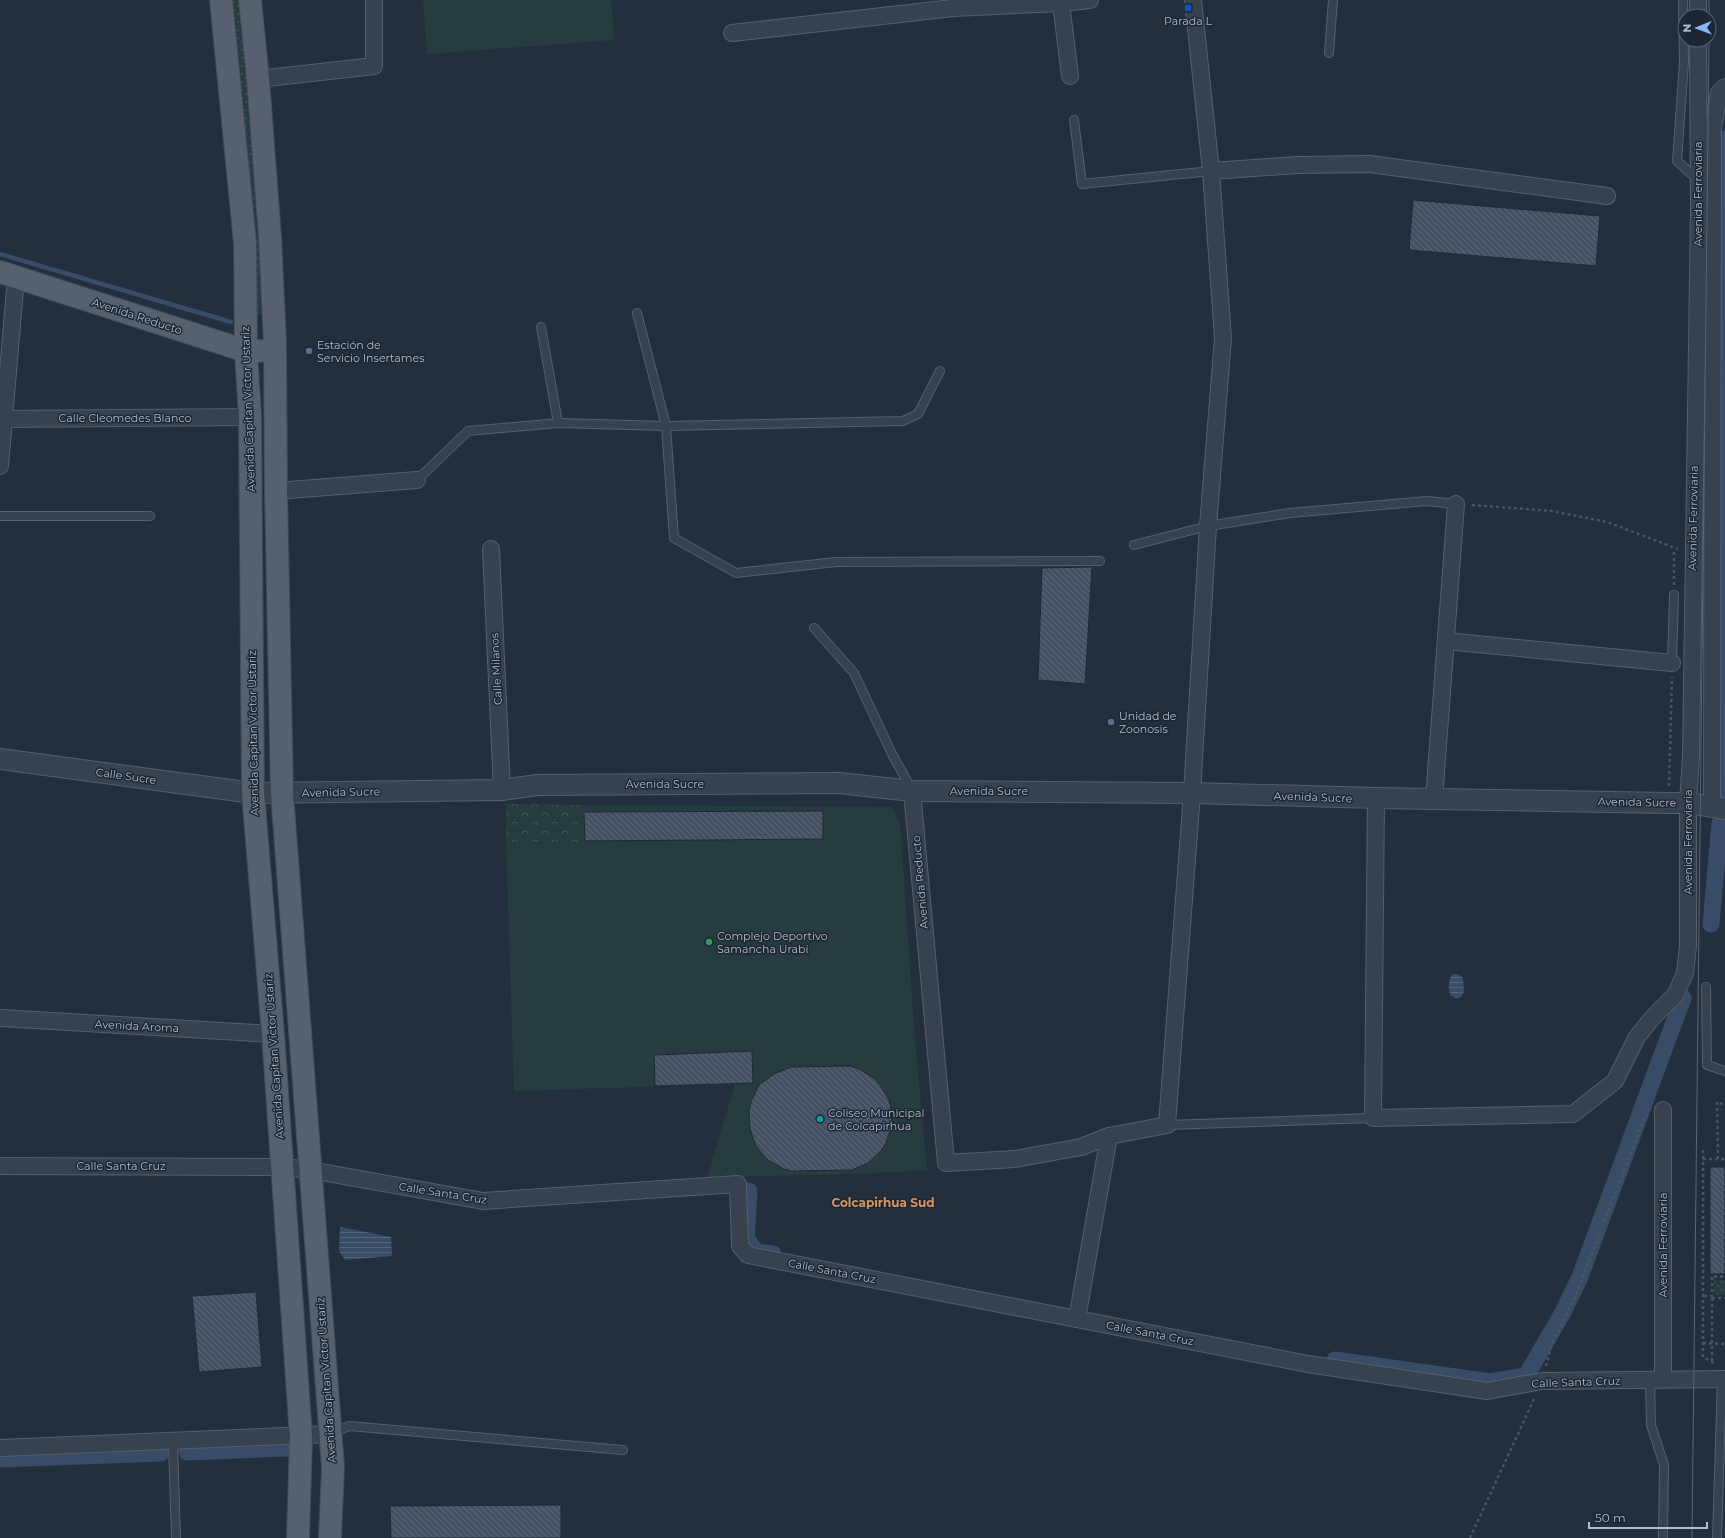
<svg xmlns="http://www.w3.org/2000/svg" width="1725" height="1538" font-family="Montserrat,sans-serif">
<defs>
<pattern id="grass-dots" width="8" height="8" patternUnits="userSpaceOnUse"><rect width="8" height="8" fill="#263c3f"/><path d="M2 2h.1M6 6h.1" fill="none" stroke="#435659" stroke-width="1.8" stroke-linecap="round"/></pattern>
<pattern id="park-crowns" width="20" height="18" patternUnits="userSpaceOnUse"><rect width="20" height="18" fill="#263c3f"/><path d="M2 6a3 3 0 1 1 6 0M12 15a3 3 0 1 1 6 0" fill="none" stroke="#435659"/></pattern>
<pattern id="water-rules" width="6" height="5" patternUnits="userSpaceOnUse"><rect width="6" height="5" fill="#394c67"/><path d="M0 2.5h6" fill="none" stroke="#53647b"/></pattern>
<pattern id="building-back-hatch" width="6" height="6" patternUnits="userSpaceOnUse"><rect width="6" height="6" fill="#455162"/><path d="M-1 5l2 2M0 0l6 6M5-1l2 2" fill="none" stroke="#5d6877"/></pattern>
</defs>
<rect width="100%" height="100%" fill="#242f3e"/>
<g fill="url(#grass-dots)">
<polygon points="231,0 243,0 268,314 257,314 238,52"/>
<rect x="1714" y="1280" width="11" height="15"/>
</g>
<polygon fill="url(#park-crowns)" points="506,804 579,805 579,843 506,842"/>
<g fill="#263c3f">
<polygon points="423,0 611,0 614,40 427,54"/>
<polygon points="579,805 892,807 900,822 915,1041 927,1170 857,1174 707,1177 735,1084 514,1091 506,842 579,843"/>
</g>
<g fill="url(#water-rules)">
<path d="M1452,974H1458L1463,978L1464,992L1461,997L1456,998L1451,996C1448,988 1448,981 1452,974Z"/>
<polygon points="340,1227 391,1237 392,1256 345,1260 339,1251"/>
</g>
<g fill="none" stroke-linecap="round" stroke-linejoin="round">
<polyline stroke="#394c67" stroke-width="4.5" points="0,254 231,322"/>
<g stroke="#394c67" stroke-width="17">
<polyline points="1722,797 1725,139"/>
<polyline points="1711,924 1720,823"/>
<polyline points="749,1191 746,1238 756,1252 773,1254"/>
<polyline points="1335,1360 1490,1382 1526,1376 1562,1314 1580,1277 1683,998"/>
<polyline points="187,1452 288,1448"/>
<polyline points="0,1459 161,1453"/>
</g>
</g>
<g fill="url(#building-back-hatch)" stroke="#1f2835">
<polygon points="1413,200 1600,216 1596,266 1409,250"/>
<polygon points="1092,567 1085,684 1038,680 1042,568"/>
<polygon points="823,811 823,839 585,841 584,812"/>
<polygon points="752,1051 753,1083 655,1086 654,1055"/>
<polygon points="850,1066 859,1069 874,1078 880,1085 889,1100 891,1109 892,1126 886,1143 881,1151 868,1163 852,1170 792,1171 784,1169 768,1160 756,1146 750,1129 749,1111 751,1102 759,1085 774,1074 791,1067"/>
<rect x="1710" y="1167" width="15" height="107"/>
<polygon points="256,1292 262,1367 199,1372 192,1296"/>
<polygon points="561,1505 561,1538 391,1538 390,1506"/>
</g>
<g fill="none" stroke-linecap="round" stroke-linejoin="round">
<defs>
<g id="service">
<polyline points="1683,0 1684,62 1677,161 1698,180"/>
<polyline points="1329,53 1333,0"/>
<polyline points="1074,120 1082,184 1211,171"/>
<polyline points="637,313 666,426 674,538 736,573 836,562 1100,561"/>
<polyline points="541,327 558,423"/>
<polyline points="417,480 468,431 558,423 666,426 903,421 918,414 940,371"/>
<polyline points="0,516 150,516"/>
<polyline points="1134,545 1208,526 1290,513 1427,501 1456,504"/>
<polyline points="814,628 854,673 892,754 912,790"/>
<polyline points="1672,663 1674,595"/>
<polyline points="1706,987 1707,1065 1725,1071"/>
<polyline points="1167,1125 1373,1118"/>
<polyline points="1650,1379 1651,1425 1664,1465 1663,1538"/>
<polyline points="331,1434 349,1426 623,1450"/>
<polyline points="173,1442 176,1538"/>
<polyline points="1717,1538 1722,1379"/>
</g>
<g id="minor">
<polyline points="1698,0 1698,16"/>
<polyline points="1061,3 1070,76"/>
<polyline points="732,33 953,8 1061,3 1090,0"/>
<polyline points="258,79 374,66 374,0"/>
<polyline points="1211,171 1297,165 1370,164 1607,196"/>
<polyline points="0,419 250,417"/>
<polyline points="0,466 16,277"/>
<polyline points="276,491 417,480"/>
<polyline points="491,549 502,790"/>
<polyline points="1446,641 1672,663"/>
<polyline points="912,791 946,1163 1015,1159 1081,1147 1109,1136 1167,1125 1192,793 1208,526 1223,338 1211,171 1193,0"/>
<polyline points="1376,798 1373,1118 1573,1114 1615,1081 1637,1037 1653,1017 1676,994 1685,973 1688,946 1688,803 1691,756 1699,208 1698,40"/>
<polyline points="1434,799 1456,504"/>
<polyline points="1712,807 1713,129 1719,93 1725,87"/>
<polyline points="0,1018 273,1034"/>
<polyline points="0,1166 283,1167 310,1170 483,1201 738,1184 740,1246 748,1255 1308,1364 1487,1391 1542,1381 1725,1379"/>
<polyline points="1077,1319 1109,1136"/>
<polyline points="1663,1379 1663,1110"/>
<polyline points="0,1448 331,1434"/>
</g>
<polyline id="tertiary" points="0,759 253,793 502,790 537,785 839,783 912,791 1192,793 1376,798 1669,803 1688,803 1725,809"/>
<g id="primary">
<polyline points="221,0 245,243 246,351 250,417 253,793 273,1034 301,1437 298,1538"/>
<polyline points="250,0 258,79 270,237 275,343 276,491 282,793 333,1467 330,1538"/>
<polyline points="0,272 246,351 260,351"/>
</g>
</defs>
<use href="#service" stroke="#565f6c" stroke-width="10"/>
<use href="#minor" stroke="#565f6c" stroke-width="18"/>
<use href="#tertiary" stroke="#565f6c" stroke-width="22"/>
<use href="#primary" stroke="#414a57" stroke-width="24"/>
<g stroke="#44595c" stroke-width="2.5" stroke-dasharray="3 3" stroke-linecap="butt">
<polyline points="1472,505 1552,511 1607,522 1678,549"/>
<polyline points="1674,585 1674,549"/>
<polyline points="1669,786 1672,677"/>
<polyline points="1703,1150 1703,1357 1714,1363"/>
<polyline points="1703,1159 1725,1159"/>
<polyline points="1718,1159 1717,1102 1725,1105"/>
<polyline points="1704,1296 1712,1296 1712,1276 1725,1277"/>
<polyline points="1712,1298 1725,1298"/>
<polyline points="1703,1343 1725,1344"/>
<polyline points="1712,1361 1712,1296"/>
<polyline points="1546,1366 1552,1344 1575,1297 1644,1119 1648,1115"/>
<polyline points="1470,1538 1534,1399"/>
</g>
<use href="#service" stroke="#38414e" stroke-width="8"/>
<use href="#minor" stroke="#38414e" stroke-width="16"/>
<use href="#tertiary" stroke="#38414e" stroke-width="20"/>
<use href="#primary" stroke="#56606e" stroke-width="22"/>
<g stroke="#5a6575" stroke-width="1">
<polyline points="1709,39 1709,0"/>
<polyline points="1692,1538 1709,40"/>
</g>
</g>
<rect fill="#1a4fb4" stroke="#1d2633" stroke-width="1.5" x="1184" y="4" width="8" height="8" rx="2"/>
<g fill="#5c6f8a" stroke="#1d2633" stroke-width="1.5">
<circle cx="309" cy="351" r="4"/>
<circle cx="1111" cy="722" r="4"/>
</g>
<circle fill="#2e9e5b" stroke="#1d2633" stroke-width="1.5" cx="709" cy="942" r="4"/>
<circle fill="#0f9aa8" stroke="#1d2633" stroke-width="1.5" cx="820" cy="1119" r="4"/>
<g text-anchor="middle" stroke-width="3" stroke-linejoin="round" paint-order="stroke">
<g font-size="11" fill="#b4bcc9" stroke="#1d2633" text-anchor="start">
<text x="1188" y="25" text-anchor="middle">Parada L</text>
<text x="317" y="349">Estación de<tspan x="317" dy="13">Servicio Insertames</tspan></text>
<text x="1119" y="720">Unidad de<tspan x="1119" dy="13">Zoonosis</tspan></text>
<text x="717" y="940">Complejo Deportivo<tspan x="717" dy="13">Samancha Urabi</tspan></text>
<text x="828" y="1117">Coliseo Municipal<tspan x="828" dy="13">de Colcapirhua</tspan></text>
</g>
<g font-size="11" fill="#b4bcc9" stroke="#1d2633">
<text transform="translate(1698 194) rotate(-90)" y="4">Avenida Ferroviaria</text>
<text transform="translate(137 316) rotate(18)" y="4">Avenida Reducto</text>
<text transform="translate(248 409) rotate(-92)" y="4">Avenida Capitan Víctor Ustariz</text>
<text x="125" y="422">Calle Cleomedes Blanco</text>
<text transform="translate(1693 518) rotate(-89)" y="4">Avenida Ferroviaria</text>
<text transform="translate(496 669) rotate(-93)" y="4">Calle Milanos</text>
<text transform="translate(253 733) rotate(-91)" y="4">Avenida Capitan Víctor Ustariz</text>
<text transform="translate(126 776) rotate(8)" y="4">Calle Sucre</text>
<text x="665" y="788">Avenida Sucre</text>
<text x="989" y="795">Avenida Sucre</text>
<text transform="translate(341 792) rotate(-1)" y="4">Avenida Sucre</text>
<text transform="translate(1313 797) rotate(2)" y="4">Avenida Sucre</text>
<text transform="translate(1637 802) rotate(1)" y="4">Avenida Sucre</text>
<text transform="translate(1688 842) rotate(-90)" y="4">Avenida Ferroviaria</text>
<text transform="translate(920 882) rotate(-95)" y="4">Avenida Reducto</text>
<text transform="translate(137 1026) rotate(3)" y="4">Avenida Aroma</text>
<text transform="translate(274 1056) rotate(-94)" y="4">Avenida Capitan Víctor Ustariz</text>
<text x="121" y="1170">Calle Santa Cruz</text>
<text transform="translate(443 1193) rotate(9)" y="4">Calle Santa Cruz</text>
<text transform="translate(1663 1245) rotate(-90)" y="4">Avenida Ferroviaria</text>
<text transform="translate(832 1271) rotate(11)" y="4">Calle Santa Cruz</text>
<text transform="translate(1150 1333) rotate(11)" y="4">Calle Santa Cruz</text>
<text transform="translate(326 1380) rotate(-94)" y="4">Avenida Capitan Víctor Ustariz</text>
<text transform="translate(1576 1382) rotate(-2)" y="4">Calle Santa Cruz</text>
</g>
<g font-size="12" font-weight="bold" fill="#d59563" stroke="#1d2633">
<text x="883" y="1207">Colcapirhua Sud</text>
</g>
</g>
<g transform="translate(1697 28) rotate(269)"><circle r="19" fill="#1d2633" stroke="#59626f"/>
<path d="M0-3L7 15L0 10L-7 15Z" fill="#8ab4f8"/>
<text y="-6" font-size="11" font-weight="bold" text-anchor="middle" fill="#b4bcc9">N</text>
</g>
<path d="M1589 1522v6h118v-6" fill="none" stroke="#b4bcc9" stroke-width="2"/>
<text x="1595" y="1522" font-size="12" fill="#b4bcc9" stroke="#1d2633" stroke-width="3" paint-order="stroke">50 m</text>
</svg>
